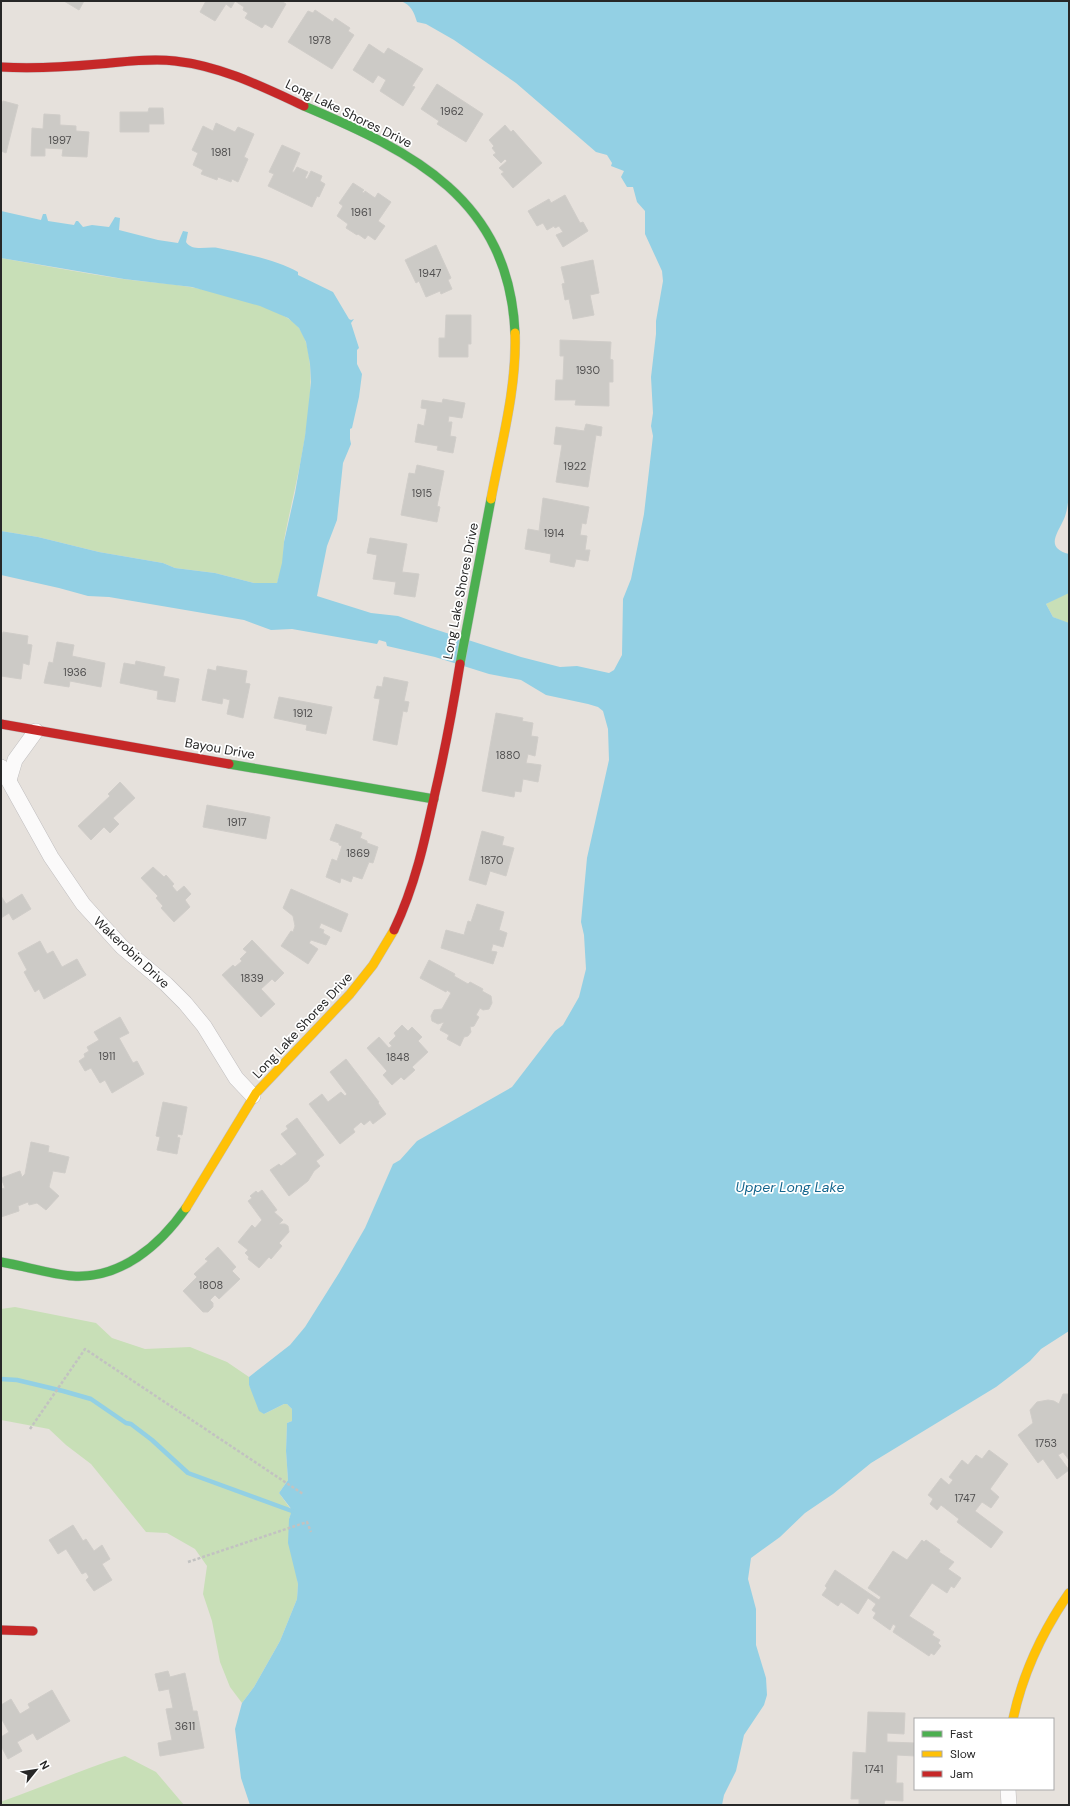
<svg xmlns="http://www.w3.org/2000/svg" width="1070" height="1806" font-family="'DM Sans',sans-serif">
<rect width="100%" height="100%" fill="#e6e1dc"/>
<g fill="#c8dfb7">
<path d="M1,258C42,265 83,273 123,279C145,282 168,283 190,287C215,291 284,307 299,328C328,368 294,488 285,535C283,544 284,554 283,563C282,569 279,576 277,583H254L215,573L175,568L163,563L99,552L38,537L1,531Z"/>
<polygon points="1067,593 1069,593 1069,623 1067,623 1053,617 1046,604"/>
<polygon points="15,1307 96,1323 112,1338 145,1349 190,1347 227,1362 249,1377 249,1385 264,1414 284,1404 287,1404 292,1409 292,1421 287,1423 286,1451 288,1480 279,1493 292,1511 289,1519 298,1584 297,1599 280,1641 254,1687 242,1703 230,1687 220,1662 212,1621 203,1594 207,1566 195,1549 167,1533 146,1532 91,1464 66,1445 49,1429 1,1420 1,1309"/>
<path d="M125,1756L156,1772L184,1805H1V1802L3,1801C44,1787 84,1768 125,1756Z"/>
</g>
<path fill="#93d0e4" d="M401,1H1069V494C1068,503 1067,512 1064,519C1057,534 1045,548 1069,554V593L1046,604L1053,617L1069,623V1331L1041,1349L1030,1361L996,1387L871,1463L833,1494L805,1513L780,1537L751,1558L748,1579L756,1609V1645L766,1678L767,1695L764,1705L744,1735L736,1771L724,1795L722,1805H250L241,1778L235,1729L242,1703L254,1687L280,1641L297,1599L298,1584L288,1543L289,1519L292,1510L279,1493L288,1480L286,1451L287,1423L292,1421V1409L287,1404H284L264,1414L259,1411L249,1385V1377L290,1345L305,1327L339,1273L365,1228L393,1164L400,1160L417,1141L512,1087L555,1031L563,1025L579,997L586,969L584,935L581,922L587,858L609,760L608,729L603,711L598,707L588,704L546,695L521,680L489,674L435,657L387,646L386,642L379,640L377,644L292,629L271,630L244,620L109,597L88,596L59,588L1,575V531L38,537L99,552L163,563L175,568L215,573L254,583H277L282,563L284,542L295,493L305,436L311,382L310,364L306,342L299,328L288,318L260,306L192,287L124,279L1,258V211L41,220L43,214H46L48,221L74,225L76,221H78L83,227L92,225L109,227L115,217L120,218L119,230L158,240L178,243L183,231L188,232L186,242C192,252 208,246 218,248C242,253 277,260 298,272V275L333,292L349,319L351,320L354,319L351,323L359,348L357,350V364L362,374L359,397L352,428L350,429V439L351,444L343,463L337,520L327,546L317,596L371,613L398,616L431,628L521,657L560,667L577,666L609,673L614,670L622,655L623,599L631,579L644,514L653,436L651,426L653,413L651,377L656,334V321L663,281L662,271L645,234V211L637,202L633,187H627L621,177L624,171L611,166L612,163L607,155L596,152L516,83L454,40L426,24L417,22C414,12 411,5 401,1Z"/>
<g fill="none" stroke-linecap="round" stroke-linejoin="round">
<polyline stroke="#93d0e4" stroke-width="4.5" points="1,1379 17,1380 63,1391 91,1399 126,1423 131,1424 152,1440 188,1473 292,1511"/>
</g>
<g fill="#cccac6" stroke="#d0cdc9">
<polygon points="64,1 84,1 79,10"/>
<polygon points="206,1 281,1 286,4 272,28 265,24 262,28 245,18 248,13 243,10 244,7 235,1 231,8 226,4 215,21 200,12"/>
<polygon points="315,10 333,22 335,18 350,28 348,31 354,35 332,69 288,42 308,11 313,13"/>
<polygon points="369,44 384,54 388,48 423,69 412,86 415,87 403,106 380,91 386,80 378,75 373,83 353,70"/>
<polygon points="437,84 483,114 466,142 437,124 439,121 421,109"/>
<polygon points="3,101 18,105 6,153 1,151 1,106"/>
<polygon points="149,108 163,108 164,124 149,124 149,132 120,132 120,112 148,112"/>
<polygon points="44,114 60,115 60,125 76,126 76,131 89,132 87,157 62,156 63,149 45,148 45,156 31,156 32,128 43,129"/>
<polygon points="216,123 235,132 238,127 254,134 244,157 248,159 238,182 232,179 231,182 218,177 217,180 201,174 203,170 193,165 198,153 192,150 203,126 213,131"/>
<polygon points="505,125 511,132 513,130 542,163 513,188 501,174 504,172 499,168 507,161 505,159 501,163 493,155 496,153 492,148 494,146 489,140"/>
<polygon points="282,145 300,153 292,172 294,172 297,167 308,172 305,178 307,179 311,171 322,176 320,181 325,184 319,197 317,196 312,207 268,186 274,174 269,172"/>
<polygon points="353,183 364,190 362,192 364,193 365,191 375,198 378,193 391,202 378,221 385,226 375,240 368,235 365,239 358,234 357,235 346,228 348,224 337,216 343,206 339,203"/>
<polygon points="565,195 580,223 583,222 588,231 563,247 556,235 563,232 559,226 555,228 554,226 547,230 543,223 537,226 528,211 549,199 551,203"/>
<polygon points="436,245 451,278 448,280 452,289 441,294 440,291 426,297 419,281 416,283 405,260"/>
<polygon points="593,260 599,293 590,295 594,315 573,319 569,299 565,300 562,284 565,283 561,267"/>
<polygon points="446,315 471,315 471,344 468,344 468,357 439,357 439,338 445,338"/>
<polygon points="560,340 611,342 610,359 613,360 613,382 609,382 609,406 575,405 576,400 555,400 556,380 563,380 564,356 560,356"/>
<polygon points="443,399 465,403 462,418 449,416 448,422 452,422 450,436 456,437 453,453 437,450 438,446 415,442 418,424 424,426 427,409 421,408 422,400 442,403"/>
<polygon points="586,424 602,427 601,436 596,435 588,487 556,482 562,445 554,444 556,427 584,431"/>
<polygon points="417,465 444,471 437,506 440,507 437,522 401,515 409,473 415,474"/>
<polygon points="543,498 589,507 586,524 582,523 580,535 587,536 585,550 590,550 588,561 576,559 574,567 550,562 551,554 525,549 528,529 539,531"/>
<polygon points="370,538 407,544 402,572 419,574 415,597 394,594 396,582 373,579 377,555 367,553"/>
<polygon points="3,632 28,636 27,644 32,645 29,665 23,663 21,679 1,676 1,642"/>
<polygon points="57,642 74,645 72,656 105,663 101,687 70,681 69,687 44,683 49,662 53,663"/>
<polygon points="136,661 165,667 163,676 179,679 175,702 157,699 158,691 120,683 124,663 135,665"/>
<polygon points="217,666 247,671 245,683 250,684 243,718 227,714 230,700 223,698 222,704 202,700 208,669 216,671"/>
<polygon points="384,677 408,682 404,701 409,702 407,712 403,711 397,745 373,740 380,699 374,698 377,686 382,687"/>
<polygon points="279,697 332,707 326,734 306,730 307,725 274,718"/>
<polygon points="496,713 523,718 522,721 533,723 531,736 538,737 535,756 528,754 526,763 541,765 538,782 523,779 521,792 515,791 514,797 482,791"/>
<polygon points="120,782 135,798 113,818 119,824 110,833 104,827 91,840 78,826 110,796 108,794"/>
<polygon points="207,805 270,817 266,839 203,827"/>
<polygon points="336,824 362,833 360,838 367,841 367,843 378,847 373,863 369,862 362,879 353,876 351,882 341,878 340,883 326,877 332,859 337,861 342,846 339,845 339,843 330,840"/>
<polygon points="482,831 504,837 502,845 514,848 506,876 490,871 486,885 469,880"/>
<polygon points="153,867 164,877 166,875 174,884 172,886 177,892 184,886 191,894 185,900 190,907 174,922 161,908 163,906 156,898 158,896 141,878"/>
<polygon points="291,889 348,914 341,932 321,923 319,928 324,930 323,933 330,937 326,945 311,940 309,943 318,949 308,964 281,946 291,931 293,932 295,926 293,916 283,908"/>
<polygon points="22,894 31,909 13,920 9,913 1,918 1,896 6,904"/>
<polygon points="477,904 504,912 499,930 507,933 503,947 493,944 491,951 497,952 493,964 441,948 446,930 464,935 468,921 471,922"/>
<polygon points="252,940 284,973 275,982 272,979 261,989 275,1004 261,1017 222,975 233,965 235,967 242,961 240,959 247,952 243,949"/>
<polygon points="40,941 47,954 53,951 62,967 77,959 86,975 44,999 39,989 35,992 24,972 27,970 18,953"/>
<polygon points="429,960 455,974 454,976 468,984 470,982 483,989 482,991 491,996 492,1003 489,1009 483,1010 480,1008 476,1015 479,1017 474,1026 470,1027 471,1032 468,1036 464,1037 460,1046 447,1039 449,1035 440,1030 444,1022 438,1024 432,1021 431,1016 434,1010 442,1009 451,993 447,990 446,992 420,978"/>
<polygon points="120,1017 129,1033 119,1038 133,1063 137,1061 144,1074 112,1093 105,1080 100,1083 91,1068 85,1071 79,1061 85,1057 84,1054 89,1051 87,1047 99,1040 94,1032"/>
<polygon points="402,1025 408,1031 412,1027 422,1037 418,1041 428,1052 412,1067 415,1070 404,1080 401,1077 392,1085 383,1075 387,1071 367,1048 379,1037 389,1048 392,1046 389,1043 396,1036 394,1033"/>
<polygon points="346,1059 379,1102 378,1103 386,1114 373,1124 370,1120 364,1125 361,1122 353,1129 355,1132 340,1144 309,1104 322,1094 328,1102 341,1092 345,1096 347,1094 330,1072"/>
<polygon points="163,1102 187,1107 182,1135 178,1134 177,1137 180,1138 177,1154 157,1150 160,1137 156,1136"/>
<polygon points="297,1118 324,1155 316,1161 320,1166 314,1171 308,1181 289,1196 270,1170 279,1164 281,1166 297,1154 281,1134 288,1129 286,1126"/>
<polygon points="31,1142 49,1146 48,1152 69,1157 65,1173 53,1171 49,1187 59,1196 46,1210 37,1203 29,1205 28,1202 18,1206 19,1211 1,1217 1,1189 5,1188 1,1178 20,1171 22,1177 25,1174"/>
<polygon points="262,1190 277,1210 274,1212 283,1220 279,1224 285,1224 288,1226 289,1232 279,1243 282,1246 271,1259 269,1257 259,1268 248,1259 249,1257 245,1253 248,1250 238,1242 252,1225 255,1228 262,1220 248,1201 252,1198 250,1196 256,1191 258,1193"/>
<polygon points="218,1247 236,1267 232,1271 240,1279 219,1299 215,1295 210,1300 213,1303 213,1307 208,1312 203,1312 183,1291 197,1277 194,1274 208,1261 205,1259"/>
<polygon points="1063,1394 1069,1394 1069,1460 1063,1452 1058,1455 1069,1470 1057,1479 1043,1459 1038,1463 1018,1435 1033,1423 1030,1410 1037,1402 1048,1400 1054,1401 1059,1404"/>
<polygon points="989,1450 1008,1464 990,1489 999,1497 991,1508 982,1502 975,1511 1003,1532 991,1548 957,1522 959,1519 941,1505 937,1510 930,1504 933,1499 928,1495 941,1478 949,1485 953,1480 949,1477 962,1460 968,1465 976,1455 982,1459"/>
<polygon points="73,1525 83,1541 86,1539 94,1551 102,1545 110,1559 102,1564 112,1580 94,1591 86,1580 89,1577 86,1572 82,1574 66,1549 58,1554 49,1540"/>
<polygon points="922,1540 924,1542 926,1540 940,1550 939,1552 954,1562 948,1569 961,1578 954,1588 951,1586 947,1593 932,1583 909,1616 934,1632 932,1635 940,1640 938,1643 941,1646 934,1655 931,1653 929,1656 893,1632 896,1626 893,1624 890,1630 873,1618 876,1613 872,1610 876,1604 868,1598 858,1614 841,1602 838,1606 822,1595 827,1588 825,1586 835,1570 879,1600 881,1597 868,1588 893,1551 907,1560"/>
<polygon points="168,1671 170,1677 185,1673 193,1711 197,1711 204,1748 160,1756 158,1743 172,1740 166,1709 173,1708 169,1689 159,1691 155,1674"/>
<polygon points="52,1690 70,1721 37,1740 33,1733 17,1742 22,1751 8,1759 1,1746 1,1737 9,1732 1,1718 1,1705 11,1699 20,1714 30,1708 28,1704"/>
<polygon points="868,1712 905,1713 904,1734 887,1733 887,1742 915,1743 915,1756 897,1755 896,1783 903,1783 903,1801 885,1800 884,1805 859,1805 859,1799 851,1799 853,1752 866,1753"/>
</g>
<g fill="none" stroke-linecap="round" stroke-linejoin="round">
<defs>
<g id="street">
<polyline points="1,767 51,857 83,904 122,947 166,984 185,1003 204,1026 236,1078 253,1096"/>
<polyline points="9,780 15,760 36,731"/>
<polyline points="1008,1789 1009,1805"/>
</g>
<g id="fast">
<path d="M304,106C413,152 509,199 515,333"/>
<polyline points="460,664 491,499"/>
<polyline points="229,764 434,799"/>
<path d="M1,1262C25,1266 49,1274 73,1276C121,1279 160,1245 186,1208"/>
</g>
<g id="slow">
<path d="M491,499C501,445 517,389 515,333"/>
<polyline points="186,1208 256,1093 350,994 373,965 394,930"/>
<path d="M1013,1719C1023,1672 1042,1632 1069,1593"/>
</g>
<g id="jam">
<path d="M1,67C34,69 66,67 99,64C124,62 150,58 175,61C221,66 263,87 304,106"/>
<polyline points="1,724 229,764"/>
<path d="M394,930C415,886 425,840 435,793C445,750 453,707 460,664"/>
<polyline points="1,1630 33,1631"/>
</g>
</defs>
<use href="#street" stroke="#bfbdbe" stroke-width="16"/>
<use href="#fast" stroke="#bfbdbe" stroke-width="10"/>
<use href="#slow" stroke="#bfbdbe" stroke-width="10"/>
<use href="#jam" stroke="#bfbdbe" stroke-width="10"/>
<g stroke="#c2c2c1" stroke-width="2.5" stroke-dasharray="3 2" stroke-linecap="butt">
<polyline points="30,1429 85,1349 303,1494"/>
<polyline points="188,1562 307,1522 311,1532"/>
</g>
<use href="#street" stroke="#fbfafa" stroke-width="15"/>
<use href="#fast" stroke="#4caf50" stroke-width="9"/>
<use href="#slow" stroke="#ffc107" stroke-width="9"/>
<use href="#jam" stroke="#c62828" stroke-width="9"/>
</g>
<g text-anchor="middle" stroke-width="3.5" stroke-linejoin="round" paint-order="stroke">
<g font-size="11" fill="#515050">
<text x="320" y="44">1978</text>
<text x="452" y="115">1962</text>
<text x="60" y="144">1997</text>
<text x="221" y="156">1981</text>
<text x="361" y="216">1961</text>
<text x="430" y="277">1947</text>
<text x="588" y="374">1930</text>
<text x="575" y="470">1922</text>
<text x="422" y="497">1915</text>
<text x="554" y="537">1914</text>
<text x="75" y="676">1936</text>
<text x="303" y="717">1912</text>
<text x="508" y="759">1880</text>
<text x="237" y="826">1917</text>
<text x="358" y="857">1869</text>
<text x="492" y="864">1870</text>
<text x="252" y="982">1839</text>
<text x="107" y="1060">1911</text>
<text x="398" y="1061">1848</text>
<text x="211" y="1289">1808</text>
<text x="1046" y="1447">1753</text>
<text x="965" y="1502">1747</text>
<text x="185" y="1730">3611</text>
<text x="874" y="1773">1741</text>
</g>
<g font-size="13" fill="#272727" stroke="#fff">
<text transform="translate(349 113) rotate(26)" y="5">Long Lake Shores Drive</text>
<text transform="translate(460 591) rotate(-79)" y="5">Long Lake Shores Drive</text>
<text transform="translate(220 748) rotate(10)" y="5">Bayou Drive</text>
<text transform="translate(132 952) rotate(43)" y="5">Wakerobin Drive</text>
<text transform="translate(302 1025) rotate(-47)" y="5">Long Lake Shores Drive</text>
</g>
<g font-size="14" font-style="italic" fill="#14668e" stroke="#fff">
<text x="790" y="1192">Upper Long Lake</text>
</g>
</g>
<rect width="1070" height="1806" fill="none" stroke="#272727" stroke-width="4"/>
<rect x="914" y="1718" width="140" height="72" fill="#ffffff" stroke="#a9a9a9"/>
<rect x="922" y="1731" width="20" height="6" fill="#4caf50" stroke="#a9a9a9"/>
<text x="950" y="1738" font-size="12" fill="#272727">Fast</text>
<rect x="922" y="1751" width="20" height="6" fill="#ffc107" stroke="#a9a9a9"/>
<text x="950" y="1758" font-size="12" fill="#272727">Slow</text>
<rect x="922" y="1771" width="20" height="6" fill="#c62828" stroke="#a9a9a9"/>
<text x="950" y="1778" font-size="12" fill="#272727">Jam</text>
<g transform="translate(36 1770) rotate(60)" stroke="#ffffff" stroke-width="3" paint-order="stroke">
<path d="M0-3L7 15L0 10L-7 15Z" fill="#272727"/>
<text y="-6" font-size="11" font-weight="bold" text-anchor="middle" fill="#272727">N</text>
</g>
</svg>
